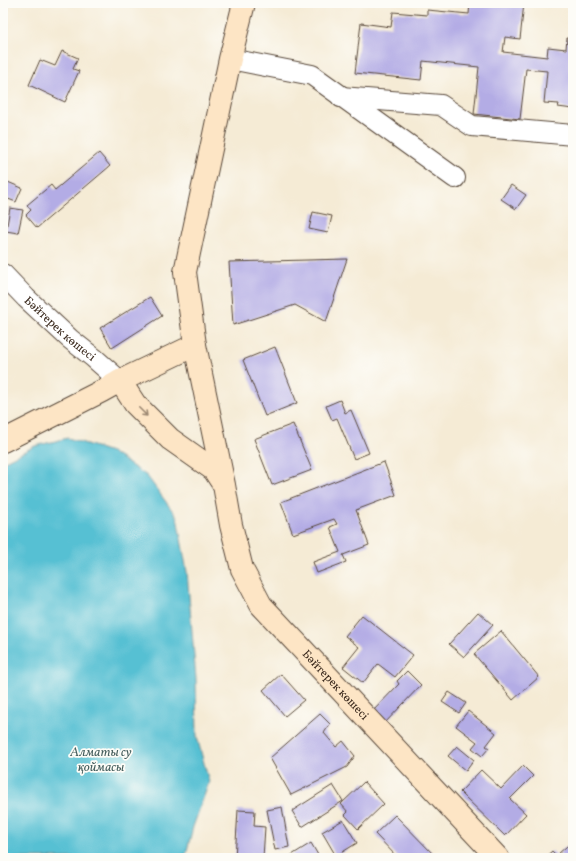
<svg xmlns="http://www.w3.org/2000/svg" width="576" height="861" font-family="Vollkorn,serif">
<rect width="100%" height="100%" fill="#fdfcf7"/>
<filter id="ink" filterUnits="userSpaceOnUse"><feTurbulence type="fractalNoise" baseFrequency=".025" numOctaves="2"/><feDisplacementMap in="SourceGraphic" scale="8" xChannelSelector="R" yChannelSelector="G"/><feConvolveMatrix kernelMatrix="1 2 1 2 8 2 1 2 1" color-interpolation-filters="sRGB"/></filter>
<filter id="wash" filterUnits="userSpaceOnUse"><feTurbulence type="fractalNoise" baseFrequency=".012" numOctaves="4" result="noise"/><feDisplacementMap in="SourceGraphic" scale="16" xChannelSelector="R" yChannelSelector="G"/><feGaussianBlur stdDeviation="0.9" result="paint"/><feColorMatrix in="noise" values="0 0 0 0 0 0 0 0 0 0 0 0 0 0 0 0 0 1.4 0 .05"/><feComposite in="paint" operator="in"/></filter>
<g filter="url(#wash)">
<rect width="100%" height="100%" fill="#f5ebd5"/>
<polygon fill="#57c0d3" stroke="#497578" points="68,438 111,452 147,476 177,517 187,572 196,679 197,737 209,782 193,827 185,858 3,858 3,462 35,446"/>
<g id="blocks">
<g fill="#b3ace5">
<polygon points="470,3 524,3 520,39 505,37 503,52 547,57 548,47 566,49 567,38 573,39 573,109 558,107 559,104 544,103 547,71 526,69 520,119 474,114 479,67 423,61 421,80 355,73 361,23 391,27 393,12 427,15 427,10 469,14"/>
<polygon points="62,51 78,58 73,69 79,71 65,102 29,85 40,60 55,66"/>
<polygon points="99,153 110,166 37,228 26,215 31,210 27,205 51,185 55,190"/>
<polygon points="3,180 22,188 16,202 3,197"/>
<polygon points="511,185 526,195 516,209 501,199"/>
<polygon points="10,208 23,210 18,233 6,231"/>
<polygon points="313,212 332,216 328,233 309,229"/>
<polygon points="347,259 326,322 295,305 233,325 229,262"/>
<polygon points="150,297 162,316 112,348 100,328"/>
<polygon points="275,347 297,403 265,416 243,360"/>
<polygon points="340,400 345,413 351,410 369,453 354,459 337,418 332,420 326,406"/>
<polygon points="293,424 312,470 272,485 254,439"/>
<polygon points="384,462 396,495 356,510 369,545 343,555 346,562 317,573 313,562 340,552 330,527 337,524 334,519 293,534 281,502"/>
<polygon points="478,612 493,625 464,657 449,644"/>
<polygon points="362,615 413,655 395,677 378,664 363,683 343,667 359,647 345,636"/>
<polygon points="501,631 539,677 513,700 474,654"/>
<polygon points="407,671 421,685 383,725 371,713 399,684 397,681"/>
<polygon points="281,674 304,700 285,716 263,690"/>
<polygon points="449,692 466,703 459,713 442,702"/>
<polygon points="468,711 496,733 486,746 489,748 482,756 472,748 477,742 456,726"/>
<polygon points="320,714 330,724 324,733 336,747 343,741 355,756 347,767 291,795 270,758"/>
<polygon points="457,746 474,760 466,771 448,756"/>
<polygon points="523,766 533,776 510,799 526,814 505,836 460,792 481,770 501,789"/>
<polygon points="364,782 384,804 358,829 345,815 348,812 341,804"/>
<polygon points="333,785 343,801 302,827 292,811"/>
<polygon points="282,807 289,847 275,850 267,810"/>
<polygon points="238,810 255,811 254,826 265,827 263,858 235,858"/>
<polygon points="395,815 437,858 398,858 375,834"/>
<polygon points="343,820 357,843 336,856 322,832"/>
<polygon points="573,841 573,858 564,858 559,853"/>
<polygon points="311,843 318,855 312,858 287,858"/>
<polygon points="552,851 559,858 544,858"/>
</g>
</g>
</g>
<g filter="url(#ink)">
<use href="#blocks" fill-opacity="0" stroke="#574739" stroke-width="1"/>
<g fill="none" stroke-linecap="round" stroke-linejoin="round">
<defs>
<g id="street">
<polyline points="230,59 312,75 455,178"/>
<polyline points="341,97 441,105 472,126 573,135"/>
<path id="s1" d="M3,274L26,298L70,339L94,358L120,381"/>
</g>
<g id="secondary">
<path id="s2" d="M244,3L230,59L185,272L195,345L224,485L231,525L242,569L261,605L498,858"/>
<polyline points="120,381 135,404 170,439 214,470 223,484"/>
<polyline points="3,441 102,391 120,381 195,345"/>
</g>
</defs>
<use href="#street" stroke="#574739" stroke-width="22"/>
<use href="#secondary" stroke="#574739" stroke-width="24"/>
<use href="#street" stroke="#fff" stroke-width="20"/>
<use href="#secondary" stroke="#fde5c5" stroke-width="22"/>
</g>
<defs><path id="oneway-shaft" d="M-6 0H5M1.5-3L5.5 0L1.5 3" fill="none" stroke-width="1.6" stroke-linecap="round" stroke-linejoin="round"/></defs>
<use stroke="#9c8872" href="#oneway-shaft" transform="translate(143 412) rotate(45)"/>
</g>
<g text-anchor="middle" stroke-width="3.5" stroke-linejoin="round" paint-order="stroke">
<g font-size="12" fill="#3b2a1e" stroke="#fdfcf7">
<text dy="4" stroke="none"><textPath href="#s1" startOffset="79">Бәйтерек көшесі</textPath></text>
<text dy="4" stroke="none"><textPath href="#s2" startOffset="728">Бәйтерек көшесі</textPath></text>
</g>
<g font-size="13" font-style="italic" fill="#455e5d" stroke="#fdfcf7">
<text x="101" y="756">Алматы су<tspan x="101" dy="15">қоймасы</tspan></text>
</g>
</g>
<rect width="576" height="861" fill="none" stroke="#fdfcf7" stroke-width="16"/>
</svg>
